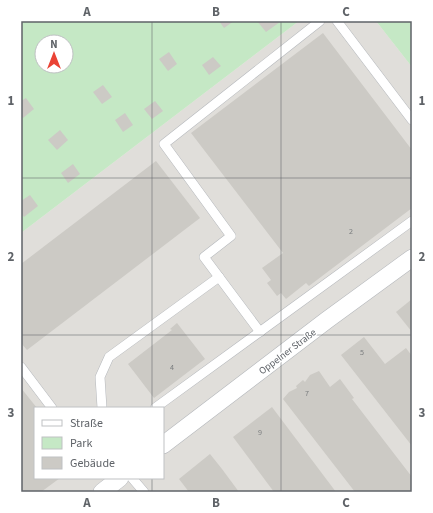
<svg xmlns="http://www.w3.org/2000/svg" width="433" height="513" font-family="'Source Sans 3',sans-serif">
<rect width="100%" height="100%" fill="#f1efe8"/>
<path fill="#e0deda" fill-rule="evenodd" d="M299,21H376L412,67V492H21V233ZM35,408H163V478H35Z"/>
<g fill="#c5e8c5" fill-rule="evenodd">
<path d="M21,21H299L21,233ZM42,42H66V66H42Z"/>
<polygon points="376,21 411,21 412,67"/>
</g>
<g fill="#cccac5">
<polygon points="219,21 234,21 224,28"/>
<polygon points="257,21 279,21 280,22 266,32"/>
<polygon points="323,33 412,150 412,208 309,286 306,283 286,299 281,293 277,296 267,283 271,280 262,268 283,253 191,133"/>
<polygon points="169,52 177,64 168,71 159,59"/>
<polygon points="213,57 221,66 209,75 202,65"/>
<polygon points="103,85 112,97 102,104 93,92"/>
<polygon points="26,98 34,109 23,118 21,116 21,101"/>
<polygon points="155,101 163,111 152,119 144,109"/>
<polygon points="125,113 133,125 123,132 115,120"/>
<polygon points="60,130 68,140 57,150 48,140"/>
<polygon points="156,161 200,218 27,350 21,343 21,264"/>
<polygon points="73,164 80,174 68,183 61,173"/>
<polygon points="30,195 38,206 24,217 21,213 21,201"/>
<polygon points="412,299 412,332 396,312"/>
<polygon points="177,323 205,359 154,398 128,364 172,330 170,329"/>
<polygon points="364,337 385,364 406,348 412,356 412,446 341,355"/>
<polygon points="319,371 330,387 340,379 354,398 352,399 412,477 412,492 355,492 283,399 289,392 297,388 296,386 303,380 305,382 310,375"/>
<polygon points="21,388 37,408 35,408 35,478 60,478 41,492 21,492"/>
<polygon points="272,407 336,492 274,492 233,437"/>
<polygon points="210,454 222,469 239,492 189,492 179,479"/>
</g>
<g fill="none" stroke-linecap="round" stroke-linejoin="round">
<defs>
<g id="lane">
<polyline points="337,21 412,120"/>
<polyline points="260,332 204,257 231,236 164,144 320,21"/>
<polyline points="21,367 52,408"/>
<polyline points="102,408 100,377 109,357 219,277"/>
<polyline points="155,408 412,221"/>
<polyline points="132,478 144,492"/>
</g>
<g id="street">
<polyline points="163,445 327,320 412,258"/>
<polyline points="102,492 120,478"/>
</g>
</defs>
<use href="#lane" stroke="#b5b8bc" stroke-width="10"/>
<use href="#street" stroke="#b5b8bc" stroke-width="18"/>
<use href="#lane" stroke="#fff" stroke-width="9"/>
<use href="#street" stroke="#fff" stroke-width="17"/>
</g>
<path fill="none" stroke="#5f6368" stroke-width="1" stroke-opacity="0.55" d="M152,21V408M281,21V492M21,178H412M21,335H412M152,478V492"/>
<g text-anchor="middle" stroke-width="3" stroke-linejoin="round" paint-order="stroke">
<g font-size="8" fill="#7a7d7f">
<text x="351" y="234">2</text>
<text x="362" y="355">5</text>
<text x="172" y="370">4</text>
<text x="307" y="396">7</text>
<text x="260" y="435">9</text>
</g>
<g font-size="10" fill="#5f6368" stroke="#fff">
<text transform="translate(287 351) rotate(-37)" y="4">Oppelner Straße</text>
</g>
</g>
<rect width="433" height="513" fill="none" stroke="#ffffff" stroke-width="44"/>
<rect x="34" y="407" width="130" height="72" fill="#ffffff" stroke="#bfc1c3"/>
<rect x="42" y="420" width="20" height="6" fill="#ffffff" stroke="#bfc1c3"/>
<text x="70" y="427" font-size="12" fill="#5f6368">Straße</text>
<rect x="42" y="437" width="20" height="12" fill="#c5e8c5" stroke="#bfc1c3"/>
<text x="70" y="447" font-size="12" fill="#5f6368">Park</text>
<rect x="42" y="457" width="20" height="12" fill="#cccac5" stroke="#bfc1c3"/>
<text x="70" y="467" font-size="12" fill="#5f6368">Gebäude</text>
<g transform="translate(54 54)"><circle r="19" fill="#ffffff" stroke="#bfc1c3"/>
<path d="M0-3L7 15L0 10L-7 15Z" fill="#ea4335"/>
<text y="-6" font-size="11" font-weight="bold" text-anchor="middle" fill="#5f6368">N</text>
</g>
<rect x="22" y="22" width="389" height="469" fill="none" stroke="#5f6368" stroke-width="1.5"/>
<g font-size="13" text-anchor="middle" font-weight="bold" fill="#5f6368">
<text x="87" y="16">A</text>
<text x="216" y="16">B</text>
<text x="346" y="16">C</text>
<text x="11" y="105">1</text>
<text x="422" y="105">1</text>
<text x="11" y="261">2</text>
<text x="422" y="261">2</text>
<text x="11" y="417">3</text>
<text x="422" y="417">3</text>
<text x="87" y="507">A</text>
<text x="216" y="507">B</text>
<text x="346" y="507">C</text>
</g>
</svg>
